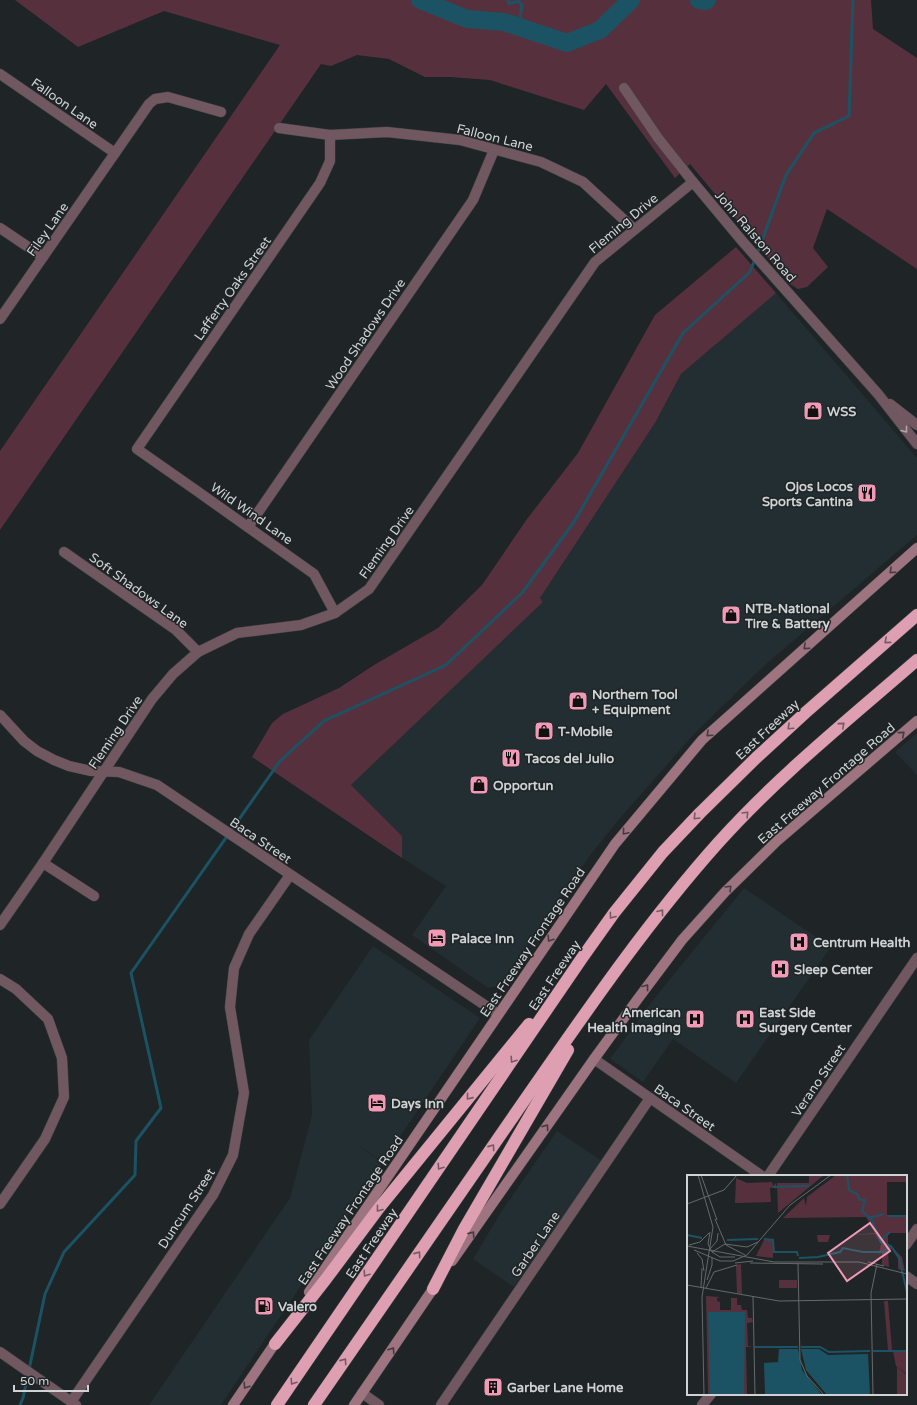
<svg xmlns="http://www.w3.org/2000/svg" width="917" height="1405" font-family="'Varela Round',sans-serif">
<rect width="100%" height="100%" fill="#1f2426"/>
<g fill="#222e32">
<polygon points="776,293 917,458 917,535 765,665 695,733 621,817 592,853 499,986 488,988 412,935 446,886 402,858 402,836 351,785 543,602 540,598 655,423 681,374"/>
<polygon points="917,733 917,775 895,752"/>
<polygon points="744,888 831,947 736,1083 673,1039 643,1082 610,1059 653,1000"/>
<polygon points="373,946 480,1018 383,1162 353,1142 383,1163 221,1405 149,1405 290,1198 312,1115 309,1040"/>
<polygon points="557,1131 602,1161 514,1287 473,1259 501,1212"/>
</g>
<g fill="#56313d">
<polygon points="15,0 871,0 873,29 917,58 917,269 827,209 813,248 828,267 807,287 798,289 790,284 690,164 675,178 606,84 584,110 490,80 450,77 425,77 389,59 357,55 331,66 321,64 0,530 0,451 280,45 164,11 78,47"/>
<polygon points="736,247 776,293 681,374 655,423 540,598 543,602 351,785 402,836 402,858 252,757 272,723 283,714 339,688 374,665 438,628 482,585 527,519 578,453 655,315"/>
</g>
<g fill="none" stroke-linecap="round" stroke-linejoin="round">
<g stroke="#1c5364" stroke-width="3">
<path d="M508,0L509,4L518,1L522,5C521,13 519,19 520,27"/>
<polyline points="757,254 786,175 814,133 849,116 853,0"/>
<polyline points="20,1405 23,1398 45,1294 64,1252 135,1175 136,1141 161,1108 131,973 280,761 324,721 446,665 522,593 574,522 683,333 750,272 755,259"/>
</g>
<g stroke="#1c5364" stroke-width="18">
<polyline points="420,0 467,19 504,22 567,43 600,30 631,0"/>
<polyline points="699,0 706,1 707,0"/>
</g>
<defs>
<g id="minor">
<polyline points="0,74 115,153"/>
<polyline points="279,128 330,135 387,132 460,140 541,162 583,182 634,229"/>
<polyline points="330,135 330,161 320,183 137,449 197,491 314,574 335,613"/>
<polyline points="0,228 43,257"/>
<polyline points="0,319 149,104 155,99 168,97 221,112"/>
<polyline points="248,527 473,200 494,150"/>
<polyline points="64,552 176,630 198,652"/>
<polyline points="0,715 24,741 37,751 54,760 69,766 91,771 119,772 157,785 498,1014"/>
<polyline points="43,863 94,896"/>
<polyline points="0,925 43,863 152,699 173,674 198,652 237,633 301,625 335,613 369,589 595,262 693,182 658,138 624,88"/>
<polyline points="0,979 16,989 48,1019 62,1058 64,1097 45,1139 0,1204"/>
<polyline points="594,1059 762,1176"/>
<polyline points="768,1176 917,958"/>
<polyline points="906,1245 917,1229"/>
<polyline points="906,1276 917,1284"/>
<polyline points="0,1352 76,1405"/>
<polyline points="362,1393 379,1405"/>
<polyline points="71,1402 213,1195 233,1155 244,1093 230,1007 234,968 249,934 290,875"/>
<polyline points="441,1405 650,1098"/>
<polyline points="702,1405 711,1394"/>
</g>
<g id="tertiary">
<polyline points="693,182 743,242 878,394 917,444"/>
<polyline points="890,404 917,425"/>
</g>
<g id="secondary">
<polyline points="452,1261 594,1059 637,1000 682,940 725,892 777,841 917,721"/>
<polyline points="309,1292 615,844 702,740 917,548"/>
<polyline points="233,1405 278,1339"/>
<polyline points="354,1405 437,1283"/>
</g>
<g id="motorway">
<polyline points="433,1289 464,1229 568,1050"/>
<polyline points="275,1344 326,1279 379,1208 529,1024"/>
<polyline points="277,1405 582,958 614,913 663,852 700,813 756,758 805,713 917,615"/>
<path d="M314,1405C381,1308 448,1211 515,1114C579,1022 643,927 718,843C778,776 849,719 917,660"/>
</g>
</defs>
<use href="#minor" stroke="#3b4042" stroke-width="11"/>
<use href="#tertiary" stroke="#3b4042" stroke-width="11"/>
<use href="#secondary" stroke="#3b4042" stroke-width="11"/>
<use href="#motorway" stroke="#3b4042" stroke-width="13"/>
<use href="#minor" stroke="#71575f" stroke-width="10"/>
<use href="#tertiary" stroke="#71575f" stroke-width="10"/>
<use href="#secondary" stroke="#9d7480" stroke-width="10"/>
<use href="#motorway" stroke="#de9fb2" stroke-width="12"/>
</g>
<defs><path id="oneway-chevron" d="M-2-3.5L2.5 0L-2 3.5" fill="none" stroke-width="1.6" stroke-linecap="round" stroke-linejoin="round"/></defs>
<use stroke="#aea8ab" href="#oneway-chevron" transform="translate(905 430) rotate(52)"/>
<g stroke="#453c41">
<use href="#oneway-chevron" transform="translate(892 571) rotate(138)"/>
<use href="#oneway-chevron" transform="translate(806 647) rotate(138)"/>
<use href="#oneway-chevron" transform="translate(709 734) rotate(138)"/>
<use href="#oneway-chevron" transform="translate(902 734) rotate(-41)"/>
<use href="#oneway-chevron" transform="translate(625 832) rotate(130)"/>
<use href="#oneway-chevron" transform="translate(729 888) rotate(-45)"/>
<use href="#oneway-chevron" transform="translate(550 939) rotate(124)"/>
<use href="#oneway-chevron" transform="translate(646 987) rotate(-53)"/>
<use href="#oneway-chevron" transform="translate(546 1127) rotate(-55)"/>
<use href="#oneway-chevron" transform="translate(472 1234) rotate(-55)"/>
<use href="#oneway-chevron" transform="translate(392 1350) rotate(-56)"/>
<use href="#oneway-chevron" transform="translate(246 1386) rotate(124)"/>
</g>
<g stroke="#755b65">
<use href="#oneway-chevron" transform="translate(887 641) rotate(139)"/>
<use href="#oneway-chevron" transform="translate(842 725) rotate(-41)"/>
<use href="#oneway-chevron" transform="translate(790 727) rotate(137)"/>
<use href="#oneway-chevron" transform="translate(746 814) rotate(-46)"/>
<use href="#oneway-chevron" transform="translate(696 817) rotate(134)"/>
<use href="#oneway-chevron" transform="translate(661 912) rotate(-52)"/>
<use href="#oneway-chevron" transform="translate(612 916) rotate(126)"/>
<use href="#oneway-chevron" transform="translate(513 1060) rotate(124)"/>
<use href="#oneway-chevron" transform="translate(469 1097) rotate(129)"/>
<use href="#oneway-chevron" transform="translate(492 1147) rotate(-55)"/>
<use href="#oneway-chevron" transform="translate(440 1167) rotate(124)"/>
<use href="#oneway-chevron" transform="translate(379 1209) rotate(128)"/>
<use href="#oneway-chevron" transform="translate(418 1254) rotate(-55)"/>
<use href="#oneway-chevron" transform="translate(366 1274) rotate(124)"/>
<use href="#oneway-chevron" transform="translate(344 1361) rotate(-55)"/>
<use href="#oneway-chevron" transform="translate(293 1382) rotate(124)"/>
</g>
<defs>
<symbol id="shop-square" viewBox="-11 -11 22 22"><rect x="-9" y="-9" width="18" height="18" rx="4" fill="#f09ab5" stroke="#1f2426"/><path d="M-5-2.5h2.3a2.7 3.5 0 0 1 5.4 0H5L5.5 6h-11ZM-1.5-2.5h3a1.5 2.3 0 0 0-3 0Z" fill="#111"/></symbol>
<symbol id="restaurant-square" viewBox="-11 -11 22 22"><rect x="-9" y="-9" width="18" height="18" rx="4" fill="#f09ab5" stroke="#1f2426"/><path d="M-5-6h1v4h1v-4h1v4h1v-4h1v5L-1.5 .5V6h-2V.5L-5-1ZM5-6V6H3V1.5H1.5Q1.5-4 5-6Z" fill="#111"/></symbol>
<symbol id="hotel-square" viewBox="-11 -11 22 22"><rect x="-9" y="-9" width="18" height="18" rx="4" fill="#f09ab5" stroke="#1f2426"/><path d="M-6-4.5h1.5V1H6V5H4.5V3h-9V5H-6ZM-4 0a1.8 1.8 0 1 1 3.6 0ZM.5 0V-2.5h3Q6-2.5 6 0Z" fill="#111"/></symbol>
<symbol id="hospital-square" viewBox="-11 -11 22 22"><rect x="-9" y="-9" width="18" height="18" rx="4" fill="#f09ab5" stroke="#1f2426"/><path d="M-5-5h3v3.5h4V-5h3V5h-3V1.5h-4V5h-3Z" fill="#111"/></symbol>
<symbol id="fuel-square" viewBox="-11 -11 22 22"><rect x="-9" y="-9" width="18" height="18" rx="4" fill="#f09ab5" stroke="#1f2426"/><path d="M-5.5-6h7V0h2V4h1.3V-2.5L3-4.5l.8-.8L6-3V5H2.5V1h-1V6h-7ZM-4.2-4.7v3.2H.2V-4.7Z" fill="#111"/></symbol>
<symbol id="building-square" viewBox="-11 -11 22 22"><rect x="-9" y="-9" width="18" height="18" rx="4" fill="#f09ab5" stroke="#1f2426"/><path d="M-4-6H4V6H1V3H-1V6H-4ZM-2.5-4.3h1.7v1.8h-1.7ZM.8-4.3h1.7v1.8H.8ZM-2.5-1h1.7V.8h-1.7ZM.8-1h1.7V.8H.8Z" fill="#111"/></symbol>
</defs>
<g fill-rule="evenodd">
<use href="#shop-square" x="802" y="400" width="22" height="22"/>
<use href="#restaurant-square" x="856" y="482" width="22" height="22"/>
<use href="#shop-square" x="720" y="604" width="22" height="22"/>
<use href="#shop-square" x="567" y="690" width="22" height="22"/>
<use href="#shop-square" x="533" y="720" width="22" height="22"/>
<use href="#restaurant-square" x="500" y="747" width="22" height="22"/>
<use href="#shop-square" x="468" y="774" width="22" height="22"/>
<use href="#hotel-square" x="426" y="927" width="22" height="22"/>
<use href="#hospital-square" x="788" y="931" width="22" height="22"/>
<use href="#hospital-square" x="769" y="958" width="22" height="22"/>
<use href="#hospital-square" x="684" y="1008" width="22" height="22"/>
<use href="#hospital-square" x="734" y="1008" width="22" height="22"/>
<use href="#hotel-square" x="366" y="1092" width="22" height="22"/>
<use href="#fuel-square" x="253" y="1295" width="22" height="22"/>
<use href="#building-square" x="482" y="1376" width="22" height="22"/>
</g>
<g text-anchor="middle" stroke-width="3" stroke-linejoin="round" paint-order="stroke">
<g font-size="13" fill="#cfd3d4" stroke="#1f2426">
<text transform="translate(65 103) rotate(35)" y="5">Falloon Lane</text>
<text transform="translate(495 137) rotate(14)" y="5">Falloon Lane</text>
<text transform="translate(623 223) rotate(-40)" y="5">Fleming Drive</text>
<text transform="translate(47 229) rotate(-55)" y="5">Filey Lane</text>
<text transform="translate(756 236) rotate(49)" y="5">John Ralston Road</text>
<text transform="translate(232 288) rotate(-55)" y="5">Lafferty Oaks Street</text>
<text transform="translate(365 334) rotate(-56)" y="5">Wood Shadows Drive</text>
<text transform="translate(252 513) rotate(35)" y="5">Wild Wind Lane</text>
<text transform="translate(386 542) rotate(-55)" y="5">Fleming Drive</text>
<text transform="translate(139 590) rotate(36)" y="5">Soft Shadows Lane</text>
<text transform="translate(767 729) rotate(-43)" y="5">East Freeway</text>
<text transform="translate(115 732) rotate(-56)" y="5">Fleming Drive</text>
<text transform="translate(826 783) rotate(-41)" y="5">East Freeway Frontage Road</text>
<text transform="translate(261 840) rotate(34)" y="5">Baca Street</text>
<text transform="translate(532 942) rotate(-56)" y="5">East Freeway Frontage Road</text>
<text transform="translate(554 975) rotate(-56)" y="5">East Freeway</text>
<text transform="translate(818 1080) rotate(-56)" y="5">Verano Street</text>
<text transform="translate(685 1107) rotate(35)" y="5">Baca Street</text>
<text transform="translate(186 1208) rotate(-57)" y="5">Duncum Street</text>
<text transform="translate(350 1210) rotate(-56)" y="5">East Freeway Frontage Road</text>
<text transform="translate(371 1243) rotate(-56)" y="5">East Freeway</text>
<text transform="translate(535 1244) rotate(-56)" y="5">Garber Lane</text>
</g>
<g font-size="13" font-weight="bold" fill="#cfd3d4" stroke="#1f2426" text-anchor="start">
<text x="827" y="416">WSS</text>
<text x="853" y="491" text-anchor="end">Ojos Locos<tspan x="853" dy="15">Sports Cantina</tspan></text>
<text x="745" y="613">NTB-National<tspan x="745" dy="15">Tire &amp; Battery</tspan></text>
<text x="592" y="699">Northern Tool<tspan x="592" dy="15">+ Equipment</tspan></text>
<text x="558" y="736">T-Mobile</text>
<text x="525" y="763">Tacos del Julio</text>
<text x="493" y="790">Opportun</text>
<text x="451" y="943">Palace Inn</text>
<text x="813" y="947">Centrum Health</text>
<text x="794" y="974">Sleep Center</text>
<text x="681" y="1017" text-anchor="end">American<tspan x="681" dy="15">Health imaging</tspan></text>
<text x="759" y="1017">East Side<tspan x="759" dy="15">Surgery Center</tspan></text>
<text x="391" y="1108">Days Inn</text>
<text x="278" y="1311">Valero</text>
<text x="507" y="1392">Garber Lane Home</text>
</g>
</g>
<g transform="translate(687 1175)">
<rect width="220" height="220" fill="#1f2426"/>
<path d="M122,0H137L91,38L90,8H122ZM149,0H220V7H200V40L220,41V58H203L201,60V68L215,82L218,96L211,94V83L205,74L201,76L202,92L195,90V78L192,79L194,69L188,59L163,60L188,58L179,42L96,43L117,23L119,31L120,22ZM49,3L60,8L85,7L86,11L89,8V15L88,12L83,13L84,27L48,28ZM130,60H143L141,67H131ZM77,65H86V83L69,81ZM54,89L55,119L50,118L49,90ZM92,105H110V113H92ZM19,121L33,122L30,123V126L33,127V135H44V123H50V130H54L55,135H60L61,143H65L66,147L60,148L61,171L66,172H59L60,220H21ZM197,126H201L205,175H201ZM206,176H220V199L209,191ZM210,192L220,200V220H210Z" fill="#56313d"/>
<path d="M58,137L57,220H23L21,137ZM92,174H111L115,195L135,220H78L77,188L91,187ZM114,174H132L141,180L181,179L183,220H140L119,195Z" fill="#1c5364"/>
<path fill="none" stroke="#1c5364" stroke-width="2" d="M160,0L162,15L170,19L173,25H178L175,36L185,45L194,67L204,71L212,83L220,117M86,12L122,11M200,41H220M181,43L197,39M0,60L15,63M77,64L86,65L87,77H110L111,81M40,65L71,64M194,65L203,57M112,83L131,82L153,77L156,73L176,77H198L202,71M68,172H111M114,172H133L142,177L183,176M186,176H220"/>
<path fill="none" stroke="#656a6c" stroke-width="1" d="M11,0L26,52L15,122L17,220M14,0L30,45M0,29L37,15L50,0M28,44L39,70L58,80M23,57L21,69L25,77L33,82H48M2,70L13,67L22,58M0,71L87,87H172L220,99M23,74L30,66L31,58M7,75L33,86H46L60,80L103,30L144,0M25,77L38,69L60,72L71,67M10,78L15,84L17,96M181,87L197,91M48,88L66,86M63,88L136,89M111,88L113,185L120,201L137,220M20,105L25,90V82M0,110L92,126L220,124M14,112L15,93M19,113L27,97L50,90M66,121L68,220M186,220L184,118L190,89"/>
<path fill="#f09ab5" fill-opacity="0.15" stroke="#f09ab5" stroke-width="2" d="M183,48L203,76L160,106L141,78Z"/>
<rect width="220" height="220" fill="none" stroke="#cfd3d4" stroke-width="2"/>
</g>
<path d="M14 1385v6h74v-6" fill="none" stroke="#cfd3d4" stroke-width="2"/>
<text x="20" y="1385" font-size="12" fill="#cfd3d4" stroke="#1f2426" stroke-width="3" paint-order="stroke">50 m</text>
</svg>
